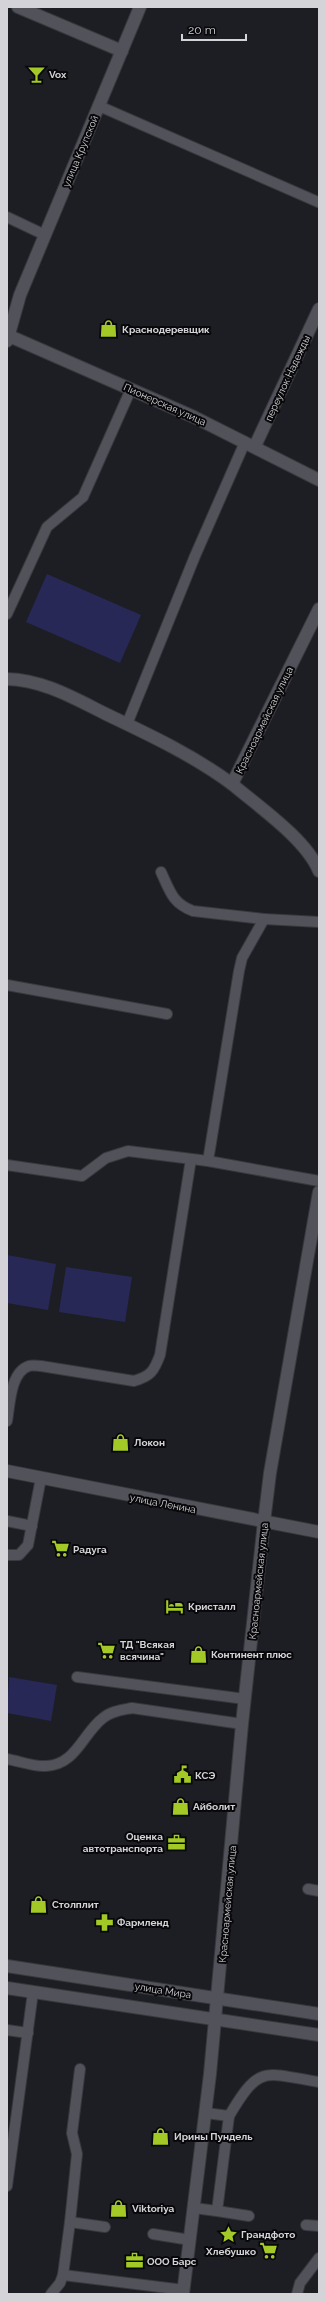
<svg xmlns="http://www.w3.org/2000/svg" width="326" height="2301" font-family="Raleway,sans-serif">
<rect width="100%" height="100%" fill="#1d1e24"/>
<g fill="#282856">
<polygon points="47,574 141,615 120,663 26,622"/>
<polygon points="7,1255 56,1264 48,1310 7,1303"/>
<polygon points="66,1267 132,1277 125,1322 59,1312"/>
<polygon points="9,1677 57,1685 51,1721 7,1713"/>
</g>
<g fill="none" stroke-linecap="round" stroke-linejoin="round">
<defs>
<g id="lane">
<polyline points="99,106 318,202"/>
<polyline points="7,217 45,235"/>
<polyline points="7,614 47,527 83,497 131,389"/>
<polyline points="127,724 195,556 245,442"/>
<path d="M161,872C170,891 172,903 193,911L264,919"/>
<polyline points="7,985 167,1014"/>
<polyline points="208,1161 239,971 242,958 264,919 319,922"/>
<polyline points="7,1165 82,1176 106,1158 128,1151 208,1161 319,1181"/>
<path d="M7,1421C10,1405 10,1372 29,1366C32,1365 38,1366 41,1366L134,1381C151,1376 154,1371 160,1355L191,1159"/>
<polyline points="7,1521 32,1526"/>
<polyline points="7,1555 19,1555 28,1545 41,1478"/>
<polyline points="77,1677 245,1699"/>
<path d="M7,1759C19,1761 34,1767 46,1766C76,1765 83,1733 103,1718C111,1711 122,1710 132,1708L242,1724"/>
<polyline points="308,1889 319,1891"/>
<polyline points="7,2030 28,2033"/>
<path d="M206,2113L229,2116C260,2064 263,2073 319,2082"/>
<polyline points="7,2186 33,1992"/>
<polyline points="194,2208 217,2211 229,2116"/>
<polyline points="217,2211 249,2216"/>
<polyline points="70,2222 105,2227"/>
<polyline points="306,2225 319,2226"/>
<polyline points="153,2234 190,2240"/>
<polyline points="63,2275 184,2290"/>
<polyline points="51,2294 60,2283 63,2275 70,2222 77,2154 72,2133 80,2069"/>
<polyline points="297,2294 300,2283 319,2258"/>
</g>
<g id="street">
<polyline points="18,7 122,51"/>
<polyline points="255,446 319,309"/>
<path d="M319,609L232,784C259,807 306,839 319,871"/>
<path d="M7,679C45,680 77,700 110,716C152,736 194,756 232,784"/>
<polyline points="264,1522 270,1473 319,1192"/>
</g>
<g id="secondary">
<polyline points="7,335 194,417 319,480"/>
<polyline points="7,341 20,295 140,7"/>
<polyline points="7,1471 319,1532"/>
<polyline points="7,1966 319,2014"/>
<polyline points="7,1988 319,2035"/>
<polyline points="183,2294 210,2074 242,1724 264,1522"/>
</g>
</defs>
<use href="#lane" stroke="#38393e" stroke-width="12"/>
<use href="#street" stroke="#38393e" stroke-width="14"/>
<use href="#secondary" stroke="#38393e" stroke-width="14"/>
<use href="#lane" stroke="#52535a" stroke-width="10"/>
<use href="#street" stroke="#52535a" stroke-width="12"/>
<use href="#secondary" stroke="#52535a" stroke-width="12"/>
</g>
<defs>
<symbol id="bar-bare" viewBox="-9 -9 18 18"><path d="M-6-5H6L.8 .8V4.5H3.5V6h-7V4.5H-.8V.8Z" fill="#a3c926" stroke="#08080b" stroke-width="2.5" paint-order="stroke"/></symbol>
<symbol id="shop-bare" viewBox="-9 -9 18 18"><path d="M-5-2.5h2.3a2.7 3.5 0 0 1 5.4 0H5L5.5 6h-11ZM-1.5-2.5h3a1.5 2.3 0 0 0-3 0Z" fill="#a3c926" stroke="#08080b" stroke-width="2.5" paint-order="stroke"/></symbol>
<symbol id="supermarket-bare" viewBox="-9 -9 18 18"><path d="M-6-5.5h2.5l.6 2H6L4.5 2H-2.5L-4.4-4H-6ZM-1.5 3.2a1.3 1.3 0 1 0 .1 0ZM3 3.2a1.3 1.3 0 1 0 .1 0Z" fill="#a3c926" stroke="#08080b" stroke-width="2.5" paint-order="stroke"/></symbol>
<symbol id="hotel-bare" viewBox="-9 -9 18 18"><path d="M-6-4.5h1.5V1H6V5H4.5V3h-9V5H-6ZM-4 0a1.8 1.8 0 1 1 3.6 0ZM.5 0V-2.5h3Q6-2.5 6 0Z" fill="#a3c926" stroke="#08080b" stroke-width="2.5" paint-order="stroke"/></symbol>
<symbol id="civic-bare" viewBox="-9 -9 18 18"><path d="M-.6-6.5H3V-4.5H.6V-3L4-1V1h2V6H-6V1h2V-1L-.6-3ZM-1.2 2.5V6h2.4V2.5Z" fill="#a3c926" stroke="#08080b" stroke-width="2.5" paint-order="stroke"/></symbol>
<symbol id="office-bare" viewBox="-9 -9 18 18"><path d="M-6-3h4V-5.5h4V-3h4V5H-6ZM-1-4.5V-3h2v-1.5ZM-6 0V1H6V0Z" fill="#a3c926" stroke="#08080b" stroke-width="2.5" paint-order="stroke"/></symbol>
<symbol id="pharmacy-bare" viewBox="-9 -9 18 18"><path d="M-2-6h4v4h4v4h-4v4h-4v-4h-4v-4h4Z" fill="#a3c926" stroke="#08080b" stroke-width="2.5" paint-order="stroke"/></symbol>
<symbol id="sight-bare" viewBox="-9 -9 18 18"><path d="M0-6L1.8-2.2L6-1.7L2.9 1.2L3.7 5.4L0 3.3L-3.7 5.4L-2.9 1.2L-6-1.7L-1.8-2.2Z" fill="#a3c926" stroke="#08080b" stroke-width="2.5" paint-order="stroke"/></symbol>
</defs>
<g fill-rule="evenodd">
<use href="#bar-bare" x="24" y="62" width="25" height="25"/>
<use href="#shop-bare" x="96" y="316" width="25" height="25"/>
<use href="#shop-bare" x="108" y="1430" width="25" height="25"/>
<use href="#supermarket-bare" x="48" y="1536" width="25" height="25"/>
<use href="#hotel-bare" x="162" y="1594" width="25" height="25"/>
<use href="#supermarket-bare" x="94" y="1638" width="25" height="25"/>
<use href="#shop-bare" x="186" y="1642" width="25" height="25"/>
<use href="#civic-bare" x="170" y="1762" width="25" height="25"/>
<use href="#shop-bare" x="168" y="1794" width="25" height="25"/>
<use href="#office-bare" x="164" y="1830" width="25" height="25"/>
<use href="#shop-bare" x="26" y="1892" width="25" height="25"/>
<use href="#pharmacy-bare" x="92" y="1910" width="25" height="25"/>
<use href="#shop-bare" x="148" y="2124" width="25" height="25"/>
<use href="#shop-bare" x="106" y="2196" width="25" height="25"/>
<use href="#sight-bare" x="216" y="2222" width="25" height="25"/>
<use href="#supermarket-bare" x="256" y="2238" width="25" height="25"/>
<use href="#office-bare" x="122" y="2248" width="25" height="25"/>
</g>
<g text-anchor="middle" stroke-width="4" stroke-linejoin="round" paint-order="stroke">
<g font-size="10" font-weight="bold" fill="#d4d4d8" stroke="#08080b" text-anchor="start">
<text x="49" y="78">Vox</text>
<text x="122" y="333">Краснодеревщик</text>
<text x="134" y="1446">Локон</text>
<text x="73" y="1553">Радуга</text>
<text x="188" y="1610">Кристалл</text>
<text x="120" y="1648">ТД "Всякая<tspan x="120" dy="12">всячина"</tspan></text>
<text x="211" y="1658">Континент плюс</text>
<text x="195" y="1779">КСЭ</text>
<text x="193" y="1810">Айболит</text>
<text x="163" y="1840" text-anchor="end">Оценка<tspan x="163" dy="12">автотранспорта</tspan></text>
<text x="52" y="1908">Столплит</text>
<text x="117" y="1926">Фармленд</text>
<text x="174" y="2140">Ирины Пундель</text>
<text x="132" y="2212">Viktoriya</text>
<text x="241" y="2238">Грандфото</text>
<text x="256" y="2255" text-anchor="end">Хлебушко</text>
<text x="147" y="2265">ООО Барс</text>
</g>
<g font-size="10" fill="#d4d4d8" stroke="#08080b">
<text transform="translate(80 151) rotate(-67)" y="4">улица Крупской</text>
<text transform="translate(287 378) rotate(-65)" y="4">переулок Надежды</text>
<text transform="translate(165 404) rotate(24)" y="4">Пионерская улица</text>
<text transform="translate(264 720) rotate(-64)" y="4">Красноармейская улица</text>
<text transform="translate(163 1503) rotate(11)" y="4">улица Ленина</text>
<text transform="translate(258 1581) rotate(-84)" y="4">Красноармейская улица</text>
<text transform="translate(227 1904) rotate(-85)" y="4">Красноармейская улица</text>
<text transform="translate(163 1990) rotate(9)" y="4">улица Мира</text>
</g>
</g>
<rect width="326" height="2301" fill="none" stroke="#d4d4d8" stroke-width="16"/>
<path d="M182 34v6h64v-6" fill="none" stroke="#d4d4d8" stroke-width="2"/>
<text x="188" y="34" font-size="12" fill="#d4d4d8" stroke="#08080b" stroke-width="3" paint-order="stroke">20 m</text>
</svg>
